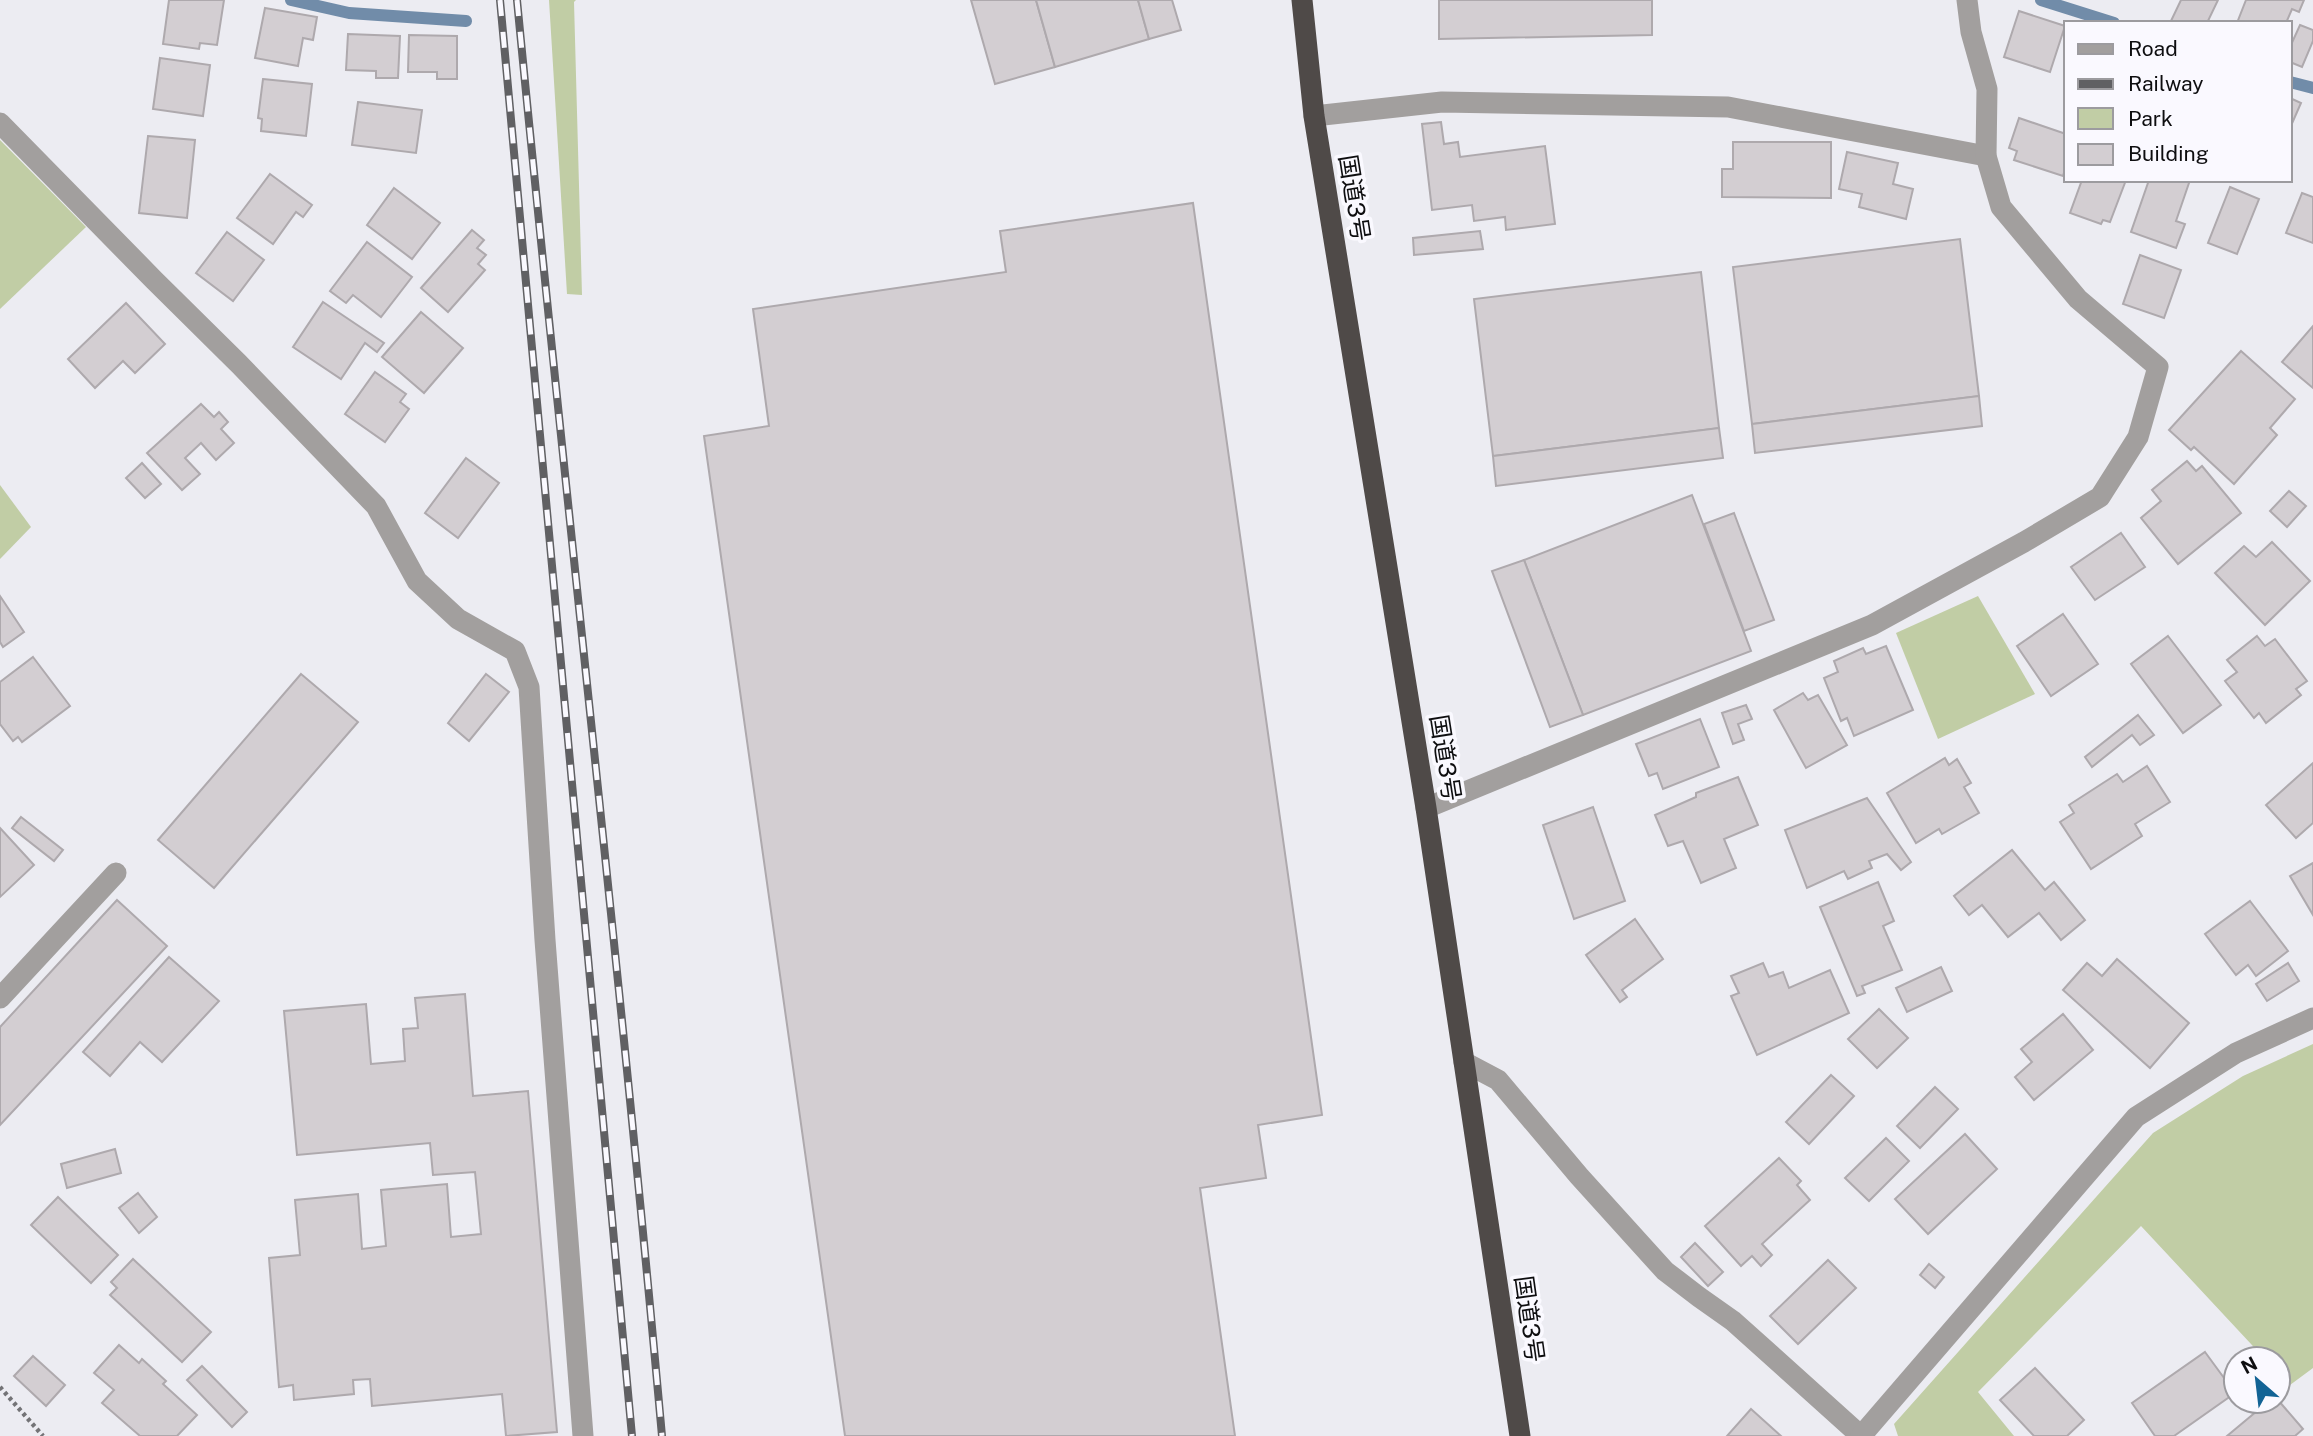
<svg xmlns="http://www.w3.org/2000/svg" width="2313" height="1436" font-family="'Public Sans','Noto Sans JP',sans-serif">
<rect width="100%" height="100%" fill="#ececf2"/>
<g fill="#c1cda5">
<polygon points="549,0 576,0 574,2 582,295 567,294"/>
<polygon points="0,140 86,227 0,309"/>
<polygon points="0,485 31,527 0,559"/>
<polygon points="1978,596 2035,694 1938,739 1896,633"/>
<polygon points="2313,1044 2313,1368 2290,1385 2278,1373 2278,1359 2265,1359 2141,1226 1978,1392 2014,1436 1898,1436 1894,1424 2153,1133 2243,1076"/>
</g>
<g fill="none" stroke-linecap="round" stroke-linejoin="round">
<g stroke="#718ca9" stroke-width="12">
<polyline points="291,0 349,13 466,21"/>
<polyline points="2041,0 2114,23"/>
<polyline points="2290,82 2313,88"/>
</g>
</g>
<g fill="#d3ced2" stroke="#aea9ad" stroke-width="2">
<polygon points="169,0 224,0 217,45 200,43 199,49 163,44"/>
<polygon points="971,0 1036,0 1055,67 995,84"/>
<polygon points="1036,0 1138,0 1149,39 1055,67"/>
<polygon points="1138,0 1172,0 1181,30 1149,39"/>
<polygon points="1439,0 1652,0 1652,35 1439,39"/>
<polygon points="2181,0 2218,0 2207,23 2170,23"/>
<polygon points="2246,0 2304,0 2299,12 2292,9 2286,23 2237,23"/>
<polygon points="265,8 317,17 313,40 303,38 298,66 255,58"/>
<polygon points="2019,11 2065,26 2050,72 2004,57"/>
<polygon points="2300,25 2313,30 2313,41 2302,67 2290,62 2290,47"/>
<polygon points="348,34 400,36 398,78 376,78 376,71 346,70"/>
<polygon points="409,35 457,36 457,79 437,79 437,72 408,72"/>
<polygon points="160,58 210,65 203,116 153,109"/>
<polygon points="263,79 312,84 306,136 261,131 262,119 258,118"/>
<polygon points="2290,98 2301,103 2290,128"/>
<polygon points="358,102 422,110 416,153 352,145"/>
<polygon points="2019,118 2066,134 2066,166 2063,176 2014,160 2017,151 2009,148"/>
<polygon points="1441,122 1444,144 1458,142 1460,157 1545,146 1555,224 1506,230 1505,217 1474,221 1472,205 1432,210 1422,124"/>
<polygon points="148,136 195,140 187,218 139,213"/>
<polygon points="1733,142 1831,142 1831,198 1722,197 1722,169 1733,169"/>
<polygon points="1847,152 1898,163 1893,184 1913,189 1906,219 1859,207 1862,194 1839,189"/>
<polygon points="270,174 312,205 303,217 296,212 273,244 237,218"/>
<polygon points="2082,180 2126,180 2110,222 2103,220 2101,224 2070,213"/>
<polygon points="2149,180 2190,180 2176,221 2185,224 2176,248 2131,232"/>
<polygon points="2230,187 2259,199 2237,254 2208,243"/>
<polygon points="394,188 440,223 412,259 367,225"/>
<polygon points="2302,193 2313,197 2313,243 2286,233"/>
<polygon points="1193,203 1322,1115 1258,1125 1266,1178 1200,1188 1235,1436 845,1436 704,436 769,426 753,309 1006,272 1000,231"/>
<polygon points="472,230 484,240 477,248 486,255 478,264 485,270 448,312 421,288"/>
<polygon points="1480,231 1483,249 1414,255 1413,238"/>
<polygon points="227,232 264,260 233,301 196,273"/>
<polygon points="1960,239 1979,396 1752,424 1733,267"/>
<polygon points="367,242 412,277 381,317 353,295 346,303 330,291"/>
<polygon points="2140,255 2181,270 2164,318 2123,304"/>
<polygon points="1701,272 1719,428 1493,456 1474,299"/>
<polygon points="323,302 384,343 377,352 365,343 341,379 293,347"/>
<polygon points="126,303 165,344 135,373 123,361 95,388 68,359"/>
<polygon points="421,312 463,348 424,393 382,357"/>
<polygon points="2313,326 2313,388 2282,362"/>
<polygon points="2241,351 2295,399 2270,428 2277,435 2234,484 2194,447 2191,450 2169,430"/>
<polygon points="375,372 406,394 400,402 409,409 385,442 345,414"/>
<polygon points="1979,396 1982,426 1755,453 1752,424"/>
<polygon points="201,404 214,417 219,412 228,422 221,429 234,443 216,460 201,443 185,458 200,474 182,490 147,453"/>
<polygon points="1719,428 1723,458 1496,486 1493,456"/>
<polygon points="466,458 499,483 458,538 425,513"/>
<polygon points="2187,461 2196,471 2202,466 2241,513 2178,564 2141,518 2161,501 2152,490"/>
<polygon points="142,463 161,484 145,498 126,478"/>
<polygon points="2289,491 2306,506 2287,527 2270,511"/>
<polygon points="1692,495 1751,651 1583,715 1524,560"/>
<polygon points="1734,513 1774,620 1744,631 1704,524"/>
<polygon points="2121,533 2145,567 2095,600 2071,567"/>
<polygon points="2272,542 2310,581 2265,625 2215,573 2244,546 2256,557"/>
<polygon points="1524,560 1583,715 1550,727 1492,571"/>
<polygon points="0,596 24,632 3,647 0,642"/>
<polygon points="2063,614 2098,664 2051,696 2017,646"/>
<polygon points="2168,636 2221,705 2183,733 2131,664"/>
<polygon points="2257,636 2265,646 2275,639 2307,681 2296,689 2301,695 2266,723 2259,713 2254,718 2225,681 2237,672 2227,660"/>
<polygon points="1886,646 1913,710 1854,736 1847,718 1841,721 1824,678 1838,672 1834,661 1863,648 1866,654"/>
<polygon points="33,657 70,706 22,742 18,737 13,741 0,724 0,682"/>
<polygon points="301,674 358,722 214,888 158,840"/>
<polygon points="486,674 509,692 469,741 448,723"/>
<polygon points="1803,693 1808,700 1818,695 1847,745 1806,768 1774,710"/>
<polygon points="1746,705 1752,719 1738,724 1744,740 1733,744 1722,713"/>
<polygon points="2138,715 2154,735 2140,745 2132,735 2092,767 2085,757"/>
<polygon points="1700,719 1719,767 1663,789 1657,773 1649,776 1636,744"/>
<polygon points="1945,758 1949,765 1957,759 1971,783 1964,787 1979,813 1942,834 1939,829 1916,843 1887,793"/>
<polygon points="2313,763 2313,823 2296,838 2266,805"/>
<polygon points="2147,766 2170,802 2135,824 2142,836 2091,869 2060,822 2074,813 2069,805 2117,774 2123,782"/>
<polygon points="1738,777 1758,825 1724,839 1736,868 1701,883 1683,841 1668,846 1655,815 1696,797 1696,793"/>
<polygon points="1867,798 1911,862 1901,870 1887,854 1869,861 1872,868 1848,879 1844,871 1807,888 1785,830"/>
<polygon points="1593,807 1625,901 1574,919 1543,825"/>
<polygon points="21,817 63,850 54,861 12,828"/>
<polygon points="0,828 34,865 0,897"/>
<polygon points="2012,850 2045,890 2054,882 2085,920 2061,940 2039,913 2008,937 1982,905 1969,915 1954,896"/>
<polygon points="2313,863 2313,915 2290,876"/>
<polygon points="1878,882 1894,921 1883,926 1902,970 1862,986 1865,993 1857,996 1820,907"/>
<polygon points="117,900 167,946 0,1125 0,1027"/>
<polygon points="2250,901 2288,951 2256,976 2248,965 2236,975 2205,934"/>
<polygon points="1635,919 1663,959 1622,990 1627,997 1620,1002 1586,955"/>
<polygon points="169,957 219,1001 162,1062 140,1042 110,1076 83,1052"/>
<polygon points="2117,959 2189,1023 2150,1068 2063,990 2087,963 2102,976"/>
<polygon points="1763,963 1769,977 1783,972 1789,988 1830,970 1849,1013 1757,1055 1731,996 1739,993 1731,976"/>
<polygon points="2288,963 2299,981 2267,1001 2256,984"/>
<polygon points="1941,967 1952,991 1907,1012 1896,988"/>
<polygon points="465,994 473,1096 528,1091 557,1432 506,1436 502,1394 372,1406 370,1379 353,1380 354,1394 294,1400 293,1385 279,1387 269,1258 300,1255 295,1200 358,1194 362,1249 386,1246 381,1190 447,1184 451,1237 481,1234 475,1172 433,1175 430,1143 297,1155 284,1011 366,1004 371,1064 405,1061 403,1029 418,1028 415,998"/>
<polygon points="1879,1009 1908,1038 1877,1068 1848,1039"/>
<polygon points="2063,1014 2093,1050 2034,1100 2015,1077 2032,1062 2021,1049"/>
<polygon points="1831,1075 1854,1096 1809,1144 1786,1122"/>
<polygon points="1935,1087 1958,1109 1920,1148 1897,1126"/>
<polygon points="1965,1134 1997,1169 1928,1234 1895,1199"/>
<polygon points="1886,1138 1909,1161 1869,1201 1845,1178"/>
<polygon points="115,1149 121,1173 67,1188 61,1164"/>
<polygon points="1779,1158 1801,1181 1797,1185 1810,1200 1762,1244 1772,1255 1761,1266 1752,1256 1741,1266 1705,1226"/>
<polygon points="138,1193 157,1217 139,1233 119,1208"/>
<polygon points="58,1197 118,1255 91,1283 31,1225"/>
<polygon points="1695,1243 1723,1272 1708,1286 1681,1257"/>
<polygon points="133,1259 211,1332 182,1362 110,1295 117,1288 111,1282"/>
<polygon points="1828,1260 1856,1288 1798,1344 1770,1316"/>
<polygon points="1929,1264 1944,1277 1935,1288 1920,1275"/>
<polygon points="119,1345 139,1363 142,1359 166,1381 163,1384 197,1415 177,1436 140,1436 102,1403 114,1390 94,1373"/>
<polygon points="2205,1352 2235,1393 2174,1436 2155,1436 2132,1403"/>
<polygon points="33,1356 65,1385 46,1406 14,1376"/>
<polygon points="202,1366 247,1412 232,1427 187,1380"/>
<polygon points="2035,1368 2084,1420 2067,1436 2034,1436 2000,1400"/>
<polygon points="2278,1400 2303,1429 2295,1436 2227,1436 2269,1401"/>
<polygon points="1751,1409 1781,1436 1727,1436"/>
</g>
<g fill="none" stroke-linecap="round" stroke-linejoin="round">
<polyline stroke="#737376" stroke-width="4.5" stroke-dasharray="3.5 3.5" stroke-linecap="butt" points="0,1387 43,1436"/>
<g stroke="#a29f9e" stroke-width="21">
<polyline points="1314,116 1442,102 1728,107 1986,156"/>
<polyline points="0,123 154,280 239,364 376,506 417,581 458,619 515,651 529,687 545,940 583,1436"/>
<polyline points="1426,808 1872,625 2024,542 2100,497 2138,437 2158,367 2078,299 2001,207 1986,156 1987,89 1971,32 1967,0"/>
<polyline points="0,998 116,873"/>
<polyline points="1464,1062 1498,1080 1579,1176 1665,1271 1699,1297 1733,1321 1861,1436"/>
<polyline points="1861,1436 2136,1117 2236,1053 2313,1018"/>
</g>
<polyline stroke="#4f4a48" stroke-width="21" points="1302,0 1314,116 1426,808 1520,1436"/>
<defs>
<g id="rail">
<polyline points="500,0 632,1436"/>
<path d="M517,0C563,479 619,957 662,1436"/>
</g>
</defs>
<use href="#rail" stroke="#606063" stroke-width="8"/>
<use href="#rail" stroke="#faf9ff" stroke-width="5" stroke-dasharray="16" stroke-linecap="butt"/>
</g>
<g text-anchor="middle" stroke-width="7" stroke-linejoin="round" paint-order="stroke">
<g font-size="24" fill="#0e0e10" stroke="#faf9ff">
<text transform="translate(1354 198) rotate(81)" y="8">国道3号</text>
<text transform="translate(1445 758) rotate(81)" y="8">国道3号</text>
<text transform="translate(1529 1319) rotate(82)" y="8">国道3号</text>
</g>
</g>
<rect x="2064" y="21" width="228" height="161" fill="#faf9ff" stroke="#9c9b9f" stroke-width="2"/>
<rect x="2078" y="44" width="35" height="10" fill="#a29f9e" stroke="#9c9b9f" stroke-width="2"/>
<text x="2128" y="56" font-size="21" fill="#0e0e10">Road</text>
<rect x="2078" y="79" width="35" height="10" fill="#606063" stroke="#9c9b9f" stroke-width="2"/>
<text x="2128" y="91" font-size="21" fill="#0e0e10">Railway</text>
<rect x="2078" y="108" width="35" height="21" fill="#c1cda5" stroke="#9c9b9f" stroke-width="2"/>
<text x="2128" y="126" font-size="21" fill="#0e0e10">Park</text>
<rect x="2078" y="144" width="35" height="21" fill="#d3ced2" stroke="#9c9b9f" stroke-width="2"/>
<text x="2128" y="161" font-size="21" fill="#0e0e10">Building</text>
<g transform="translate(2257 1380) rotate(332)"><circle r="33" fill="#faf9ff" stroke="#9c9b9f" stroke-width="2"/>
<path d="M0-5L12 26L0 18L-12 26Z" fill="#126395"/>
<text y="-10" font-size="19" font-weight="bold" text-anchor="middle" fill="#0e0e10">N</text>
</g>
</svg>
